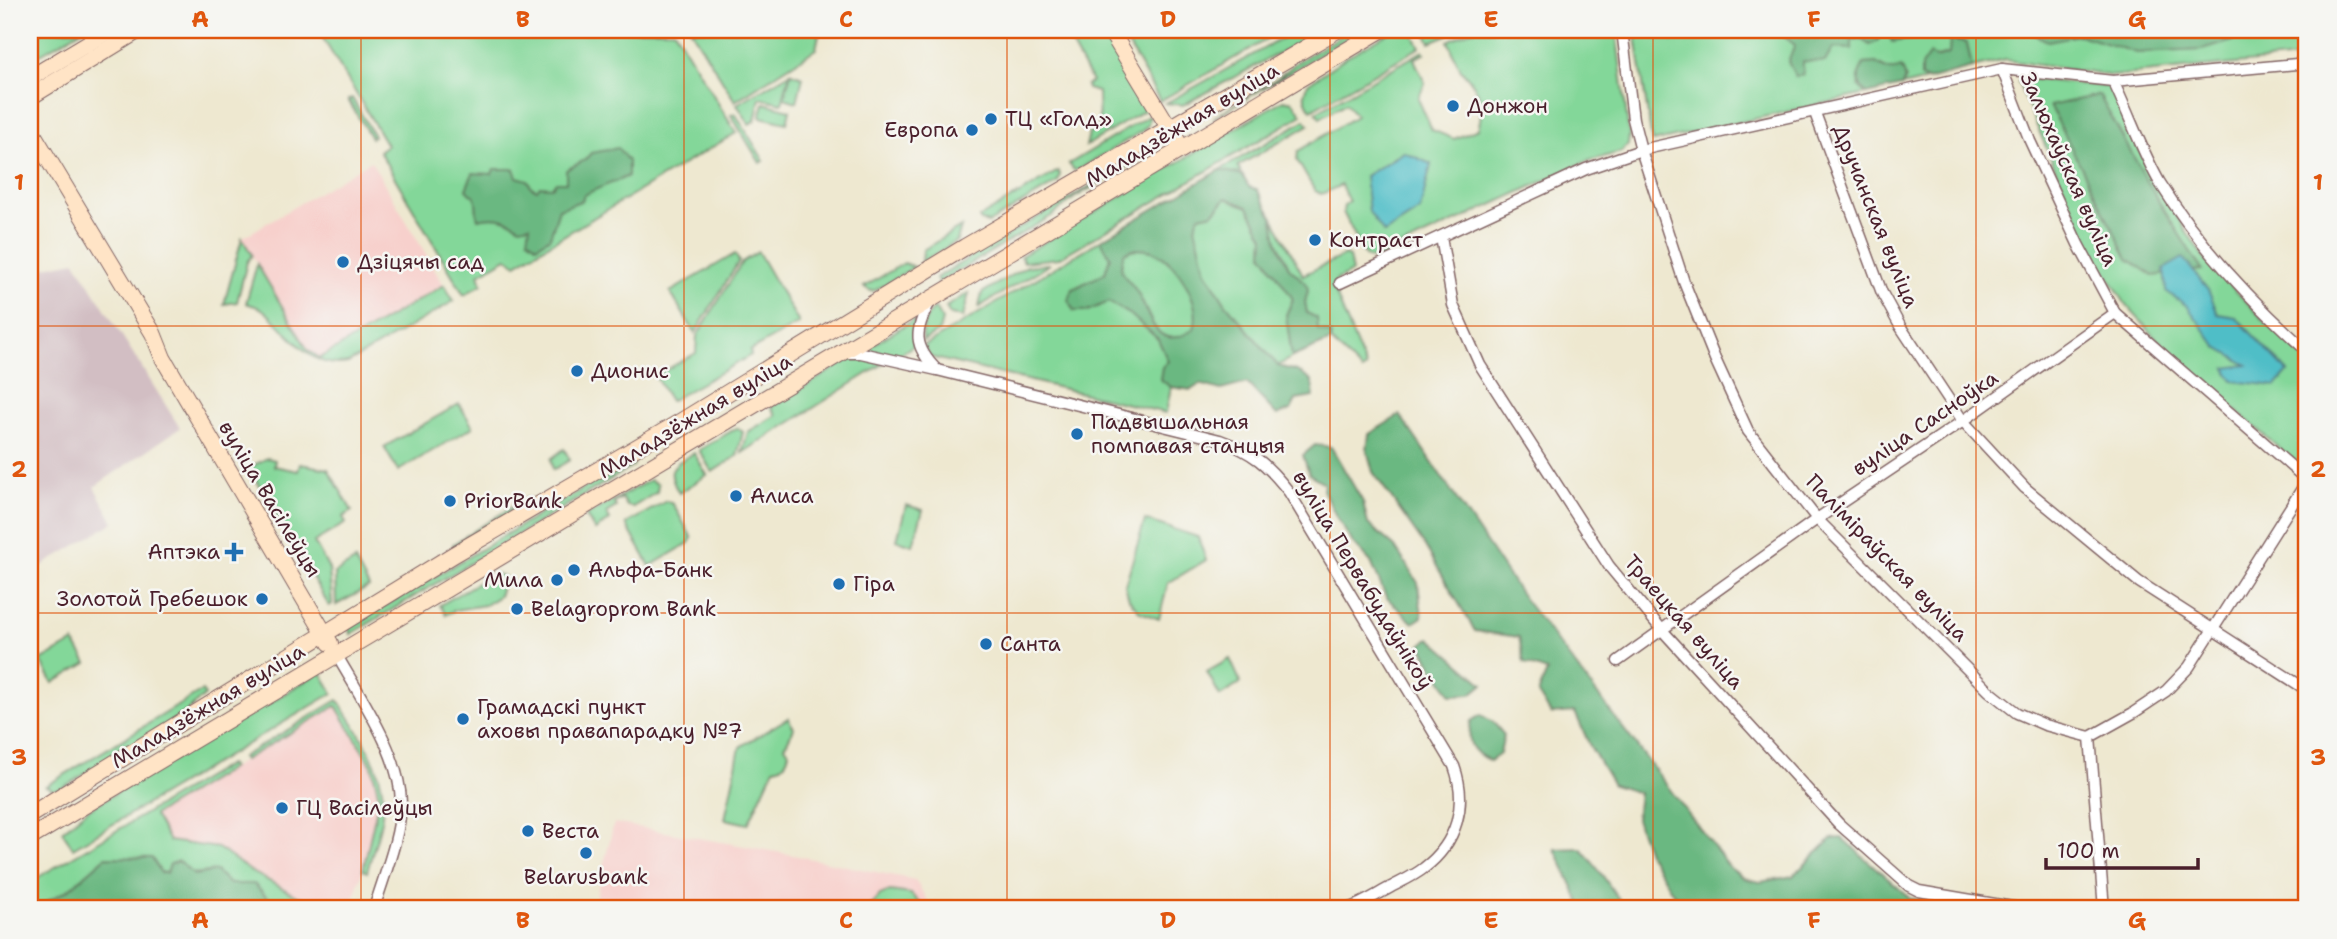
<svg xmlns="http://www.w3.org/2000/svg" width="2337" height="939" font-family="'Shantell Sans',sans-serif">
<rect width="100%" height="100%" fill="#f6f6f2"/>
<filter id="ink" filterUnits="userSpaceOnUse"><feTurbulence type="fractalNoise" baseFrequency=".0143" numOctaves="2"/><feDisplacementMap in="SourceGraphic" scale="14" xChannelSelector="R" yChannelSelector="G"/><feConvolveMatrix kernelMatrix="1 2 1 2 8 2 1 2 1" color-interpolation-filters="sRGB"/></filter>
<filter id="wash" filterUnits="userSpaceOnUse"><feTurbulence type="fractalNoise" baseFrequency=".00686" numOctaves="4" result="noise"/><feDisplacementMap in="SourceGraphic" scale="28" xChannelSelector="R" yChannelSelector="G"/><feGaussianBlur stdDeviation="1.57" result="paint"/><feColorMatrix in="noise" values="0 0 0 0 0 0 0 0 0 0 0 0 0 0 0 0 0 1.4 0 .05"/><feComposite in="paint" operator="in"/></filter>
<g filter="url(#wash)">
<rect width="100%" height="100%" fill="#eee8d0"/>
<g fill="#f7d0cc">
<polygon points="371,161 444,285 321,358 308,351 242,238"/>
<polygon points="336,705 372,766 379,798 363,870 350,909 294,909 218,849 169,841 154,815"/>
<polygon points="614,823 788,854 915,880 933,909 593,909"/>
</g>
<polygon fill="#d2bec3" points="75,261 180,428 94,487 114,522 30,573 30,270"/>
<g fill="#83d799" stroke="#667b62" stroke-width="2" fill-rule="evenodd">
<polygon points="44,30 82,30 30,60 30,39"/>
<polygon points="318,30 674,30 736,133 516,264 507,258 479,274 482,284 464,295 379,151 387,145"/>
<polygon points="691,30 820,30 816,49 735,101"/>
<polygon points="1063,30 1103,30 1150,107 1086,146 1089,133 1099,129 1098,92 1087,89 1086,86 1092,82"/>
<polygon points="1120,30 1283,30 1160,101"/>
<polygon points="1297,30 1322,30 1183,105 1166,103"/>
<polygon points="1351,30 1361,30 1213,118 1279,77 1297,62"/>
<path d="M1394,30H1411L1420,47L1311,110C1305,101 1301,92 1309,83L1346,57Z"/>
<polygon points="1424,30 1460,30 1430,42"/>
<path d="M1472,30H1616L1629,135L1628,145L1621,152L1585,162L1396,249C1385,255 1376,264 1365,256L1343,212L1344,205L1349,202L1341,185L1322,194L1315,191L1297,160L1298,151L1356,116L1346,103L1320,118L1316,112L1423,51L1425,53L1414,59L1425,83L1418,99L1432,130L1454,139L1478,129C1485,103 1481,92 1463,72C1456,65 1453,50 1448,41ZM1403,152L1431,164L1420,210L1384,233L1365,176Z"/>
<path d="M1635,30H1785L1783,35L1796,45L1803,61L1852,40C1865,39 1875,30 1888,30L1892,42L1917,38L1926,30H2307V57L2113,76L2005,60L1972,68L1967,43L1950,40V54L1927,59L1921,66V77L1927,80L1902,86L1906,79C1896,70 1887,71 1876,63L1859,86L1866,94L1652,142Z"/>
<polygon points="790,73 782,103 760,98 755,121 749,124 737,104"/>
<polygon points="791,73 803,77 797,102 784,98"/>
<polygon points="2021,78 2110,87 2155,183 2204,258 2265,321 2307,358 2307,465 2298,465 2167,350 2126,305 2086,240 2018,82"/>
<polygon points="352,98 374,136 371,138 348,100"/>
<polygon points="1283,100 1293,102 1302,115 1059,258 1024,262 1021,256"/>
<polygon points="764,103 790,110 787,123 760,117"/>
<polygon points="735,113 764,161 760,163 731,115"/>
<polygon points="1150,115 1148,125 1142,131 1078,170 1074,170 1069,164"/>
<polygon points="1305,120 1309,125 1238,166 1242,175 1220,170"/>
<polygon points="1134,160 1135,162 1074,198 1053,215 938,283 936,278"/>
<polygon points="1058,171 1060,174 1058,182 989,223 981,221 979,218"/>
<polygon points="1226,198 1248,207 1264,237 1263,254 1293,299 1286,315 1292,357 1278,366 1226,304 1206,272 1195,227 1199,216 1213,213"/>
<polygon points="1272,216 1303,275 1345,255 1349,257 1352,272 1336,280 1340,289 1335,292 1366,368 1362,371 1331,341 1331,334 1318,330 1307,313 1305,302 1308,290 1306,283 1289,268 1277,241"/>
<polygon points="961,227 957,241 922,262 923,250"/>
<polygon points="242,238 252,255 247,262 237,302 224,304"/>
<polygon points="1101,240 1110,257 1105,273 1073,289 1087,311 1108,302 1131,315 1158,339 1168,361 1160,379 1171,387 1166,413 930,357 924,346"/>
<path d="M1133,249C1140,249 1149,249 1155,252C1179,265 1202,302 1195,329C1155,355 1152,316 1137,292C1126,274 1116,277 1124,253Z"/>
<polygon points="758,252 799,323 750,351 751,355 670,401 655,376 696,353 697,336 742,262"/>
<polygon points="735,254 739,261 695,333 670,292"/>
<polygon points="904,263 914,267 876,290 871,291 864,287"/>
<path d="M257,264L308,350L320,358L444,285L454,301L348,363C308,371 290,330 262,309C257,306 251,305 246,303Z"/>
<polygon points="1050,264 979,307 982,293 1027,266"/>
<polygon points="969,293 963,317 950,315 946,307"/>
<path d="M935,308L942,320L939,331L923,341C922,329 925,316 935,308Z"/>
<polygon points="915,319 914,345 896,357 866,349"/>
<polygon points="852,358 860,358 883,364 742,453 748,432 776,415 771,407"/>
<polygon points="459,404 473,427 398,471 384,447"/>
<polygon points="737,428 743,432 737,456 712,472 699,450"/>
<polygon points="564,449 570,460 553,470 551,459"/>
<path d="M694,453L707,475L679,493C664,468 673,465 694,453Z"/>
<polygon points="267,458 275,460 274,466 298,471 300,464 328,469 352,511 343,517 346,523 314,542 329,569 332,604 329,606 249,468"/>
<polygon points="630,461 634,462 633,466 351,634 348,628"/>
<polygon points="650,480 658,484 657,492 633,507 627,506 622,498 614,503 616,507 606,513 610,520 595,530 586,516"/>
<polygon points="526,498 533,499 453,548 453,544"/>
<polygon points="666,501 673,504 692,538 689,543 650,566 626,524"/>
<polygon points="906,505 923,510 913,545 897,540"/>
<polygon points="1145,520 1198,537 1206,560 1168,583 1159,619 1140,612 1129,599 1125,585"/>
<polygon points="355,561 369,587 336,605 335,573"/>
<polygon points="494,573 505,577 499,596 485,605 455,610 446,615 440,605"/>
<polygon points="74,642 87,663 53,683 41,661"/>
<polygon points="1230,659 1241,683 1220,696 1207,672"/>
<polygon points="321,672 333,693 73,848 62,831 87,810"/>
<polygon points="202,691 205,695 184,714 60,789 54,790 46,786"/>
<path d="M338,700C356,729 381,761 383,798C384,822 373,849 367,872L363,870L379,798L372,766L336,706L244,760L242,757Z"/>
<path d="M788,718L794,728L785,746L789,752C787,761 784,767 774,768L748,824L725,819L740,747Z"/>
<path d="M229,764L232,768L154,815L169,841L218,848L252,872L299,897L339,909H278L254,884H229L216,871C172,879 148,870 106,857L68,890L44,903L39,909H30V882Z"/>
<polygon points="890,891 911,894 925,909 869,909 880,895"/>
</g>
<g fill="#6ab881" stroke="#5a6c56" stroke-width="2" fill-rule="evenodd">
<polygon points="1785,30 1926,30 1917,38 1892,42 1888,30 1881,30 1878,41 1870,45 1860,39 1852,40 1852,49 1833,48 1825,62 1803,61 1803,74 1796,77 1788,62 1795,45 1782,35"/>
<polygon points="2024,30 2307,30 2307,40 2239,39 2203,50 2137,53 2079,35 2048,41"/>
<polygon points="1950,40 1967,43 1972,68 1927,80 1921,77 1921,66 1930,53 1936,58 1949,54"/>
<path d="M1876,63C1884,69 1892,73 1901,68C1906,74 1906,78 1902,86L1866,94C1857,83 1857,76 1863,64Z"/>
<polygon points="2099,95 2160,204 2202,270 2153,276 2128,259 2050,106"/>
<path d="M618,148L628,161V176C612,184 598,187 583,196V200L559,209L550,237L537,246L528,239L530,225L520,227C507,217 494,215 478,219C475,210 478,203 474,195L470,194L466,189L473,173L492,174L494,169H514L517,177L528,180L531,187L537,190L540,186L552,187L556,182H566V170L585,160L591,153Z"/>
<path d="M1220,170L1242,175L1249,187L1257,189L1272,216L1277,241L1289,268L1306,283L1308,290L1305,302L1307,313L1317,318L1318,330L1331,334V341L1292,357L1286,315L1293,299L1263,254L1264,237L1248,207L1226,198L1213,213L1199,216L1195,227L1206,272L1226,304L1278,366L1297,371L1312,381L1314,397L1296,400L1291,410L1277,415L1247,383L1221,390L1200,384L1191,390L1171,387L1160,379L1162,367L1168,361L1158,339L1131,315L1109,302L1087,311H1074L1068,300L1073,289L1105,273L1110,257L1101,240ZM1133,249C1140,249 1149,249 1155,252C1179,265 1202,302 1194,329C1155,355 1151,316 1137,292C1126,274 1116,277 1124,253Z"/>
<polygon points="1400,415 1522,596 1730,868 1744,878 1760,882 1793,876 1831,839 1842,838 1910,898 1979,909 1683,909 1649,855 1636,819 1639,793 1613,785 1590,746 1575,712 1551,714 1538,694 1547,671 1524,663 1519,637 1475,631 1425,546 1373,472 1367,450 1369,434"/>
<polygon points="1315,445 1331,447 1363,502 1368,524 1395,547 1418,583 1422,617 1413,623 1386,597 1371,562 1353,543 1337,518 1323,490 1324,483 1309,474 1303,455"/>
<polygon points="1430,638 1483,684 1471,694 1451,695 1431,664 1421,645"/>
<path d="M1481,715L1493,722L1504,735L1500,754L1490,761C1470,751 1467,743 1471,721Z"/>
<polygon points="1581,848 1601,873 1625,909 1583,909 1555,849"/>
<polygon points="106,857 152,858 161,873 167,873 170,864 179,861 194,875 216,871 229,884 254,884 278,909 39,909 44,903 68,890"/>
</g>
<g fill="#50bec7" stroke="#4d6e79" stroke-width="2">
<polygon points="1404,152 1431,164 1420,210 1384,233 1369,212 1365,176"/>
<polygon points="2183,258 2208,290 2218,314 2236,317 2288,372 2276,386 2233,381 2226,368 2247,365 2218,348 2187,306 2166,291 2164,269"/>
</g>
</g>
<g filter="url(#ink)">
<g fill="none" stroke-linecap="round" stroke-linejoin="round">
<defs>
<g id="street">
<polyline points="1622,30 1633,119 1641,150 1684,282 1715,359 1748,431 1817,519 1989,691 2017,713 2045,725 2090,737 2104,909"/>
<polyline points="2002,69 2113,81 2307,63"/>
<path d="M2113,81C2128,112 2143,154 2160,183C2200,247 2251,301 2307,351"/>
<polyline points="1815,113 1882,293 1900,326 1963,421 2025,488 2139,582 2307,690"/>
<polyline points="1441,237 1453,305 1480,365 1609,566 1662,630 1839,824 1909,886 1919,891 2024,909"/>
<polyline points="1340,283 1586,169 1641,150 2002,69 2030,141 2078,244 2115,313 2307,480"/>
<path d="M930,302C914,331 913,346 937,370"/>
<path d="M844,353H861L937,370L1220,440C1253,452 1268,465 1289,492L1454,766C1468,804 1457,843 1424,868C1414,876 1402,881 1391,887C1376,895 1363,904 1347,909"/>
<path d="M336,654C360,696 402,757 401,805C400,838 383,878 374,909"/>
<polyline points="1618,661 1817,519 1963,421 2115,313"/>
<polyline points="2090,737 2133,713 2166,691 2189,667 2307,481"/>
<polyline points="2302,909 2307,909"/>
</g>
<g id="secondary">
<polyline points="1110,30 1182,149"/>
<polyline points="30,78 110,30"/>
<polyline points="30,97 139,30"/>
<polyline points="30,129 153,333 163,358 330,643"/>
<polyline points="30,815 453,555 680,422 965,247 1337,30"/>
<polyline points="30,838 1381,30"/>
</g>
</defs>
<use href="#street" stroke="#836565" stroke-width="13"/>
<use href="#secondary" stroke="#836565" stroke-width="18"/>
<use href="#street" stroke="#fff" stroke-width="10"/>
<use href="#secondary" stroke="#ffe4c6" stroke-width="16"/>
</g>
</g>
<path fill="none" stroke="#e0560e" stroke-width="2" stroke-opacity="0.55" d="M361,30V909M684,30V909M1007,30V909M1330,30V909M1653,30V909M1976,30V909M30,326H2307M30,613H2307"/>
<g fill="#1f6fb2" stroke="#f6f6f2" stroke-width="2.5">
<circle cx="1453" cy="106" r="7"/>
<circle cx="991" cy="119" r="7"/>
<circle cx="972" cy="130" r="7"/>
<circle cx="1315" cy="240" r="7"/>
<circle cx="343" cy="262" r="7"/>
<circle cx="577" cy="371" r="7"/>
<circle cx="1077" cy="434" r="7"/>
<circle cx="736" cy="496" r="7"/>
<circle cx="450" cy="501" r="7"/>
<path d="M230.5 541.5h7v7h7v7h-7v7h-7v-7h-7v-7h7z"/>
<circle cx="574" cy="570" r="7"/>
<circle cx="557" cy="580" r="7"/>
<circle cx="839" cy="584" r="7"/>
<circle cx="262" cy="599" r="7"/>
<circle cx="517" cy="609" r="7"/>
<circle cx="986" cy="644" r="7"/>
<circle cx="463" cy="719" r="7"/>
<circle cx="282" cy="808" r="7"/>
<circle cx="528" cy="831" r="7"/>
<circle cx="586" cy="853" r="7"/>
</g>
<g text-anchor="middle" stroke-width="5" stroke-linejoin="round" paint-order="stroke">
<g font-size="21" fill="#4a1f2b" stroke="#f6f6f2" text-anchor="start">
<text x="1467" y="113">Донжон</text>
<text x="1005" y="126">ТЦ «Голд»</text>
<text x="958" y="137" text-anchor="end">Европа</text>
<text x="1329" y="247">Контраст</text>
<text x="357" y="269">Дзіцячы сад</text>
<text x="591" y="378">Дионис</text>
<text x="1091" y="429">Падвышальная<tspan x="1091" dy="24">помпавая станцыя</tspan></text>
<text x="750" y="503">Алиса</text>
<text x="464" y="508">PriorBank</text>
<text x="220" y="559" text-anchor="end">Аптэка</text>
<text x="588" y="577">Альфа-Банк</text>
<text x="543" y="587" text-anchor="end">Мила</text>
<text x="853" y="591">Гіра</text>
<text x="248" y="606" text-anchor="end">Золотой Гребешок</text>
<text x="531" y="616">Belagroprom Bank</text>
<text x="1000" y="651">Санта</text>
<text x="477" y="714">Грамадскі пункт<tspan x="477" dy="24">аховы правапарадку №7</tspan></text>
<text x="296" y="815">ГЦ Васілеўцы</text>
<text x="542" y="838">Веста</text>
<text x="586" y="884" text-anchor="middle">Belarusbank</text>
</g>
<g font-size="21" fill="#4a1f2b" stroke="#f6f6f2">
<text transform="translate(1182 125) rotate(-31)" y="7">Маладзёжная вуліца</text>
<text transform="translate(2069 169) rotate(66)" y="7">Залюхаўская вуліца</text>
<text transform="translate(1876 216) rotate(68)" y="7">Дручанская вуліца</text>
<text transform="translate(695 416) rotate(-31)" y="7">Маладзёжная вуліца</text>
<text transform="translate(1925 423) rotate(-34)" y="7">вуліца Сасноўка</text>
<text transform="translate(270 499) rotate(59)" y="7">вуліца Васілеўцы</text>
<text transform="translate(1887 558) rotate(46)" y="7">Паліміраўская вуліца</text>
<text transform="translate(1363 580) rotate(59)" y="7">вуліца Первабудаўнікоў</text>
<text transform="translate(1684 622) rotate(49)" y="7">Траецкая вуліца</text>
<text transform="translate(208 706) rotate(-31)" y="7">Маладзёжная вуліца</text>
</g>
</g>
<rect width="2337" height="939" fill="none" stroke="#f6f6f2" stroke-width="77"/>
<path d="M2046 858v10h152v-10" fill="none" stroke="#4a1f2b" stroke-width="3.5"/>
<text x="2057" y="858" font-size="21" fill="#4a1f2b" stroke="#f6f6f2" stroke-width="5" paint-order="stroke">100 m</text>
<rect x="38" y="38" width="2260" height="862" fill="none" stroke="#e0560e" stroke-width="2.5"/>
<g font-size="23" text-anchor="middle" font-weight="bold" fill="#e0560e">
<text x="200" y="27">A</text>
<text x="523" y="27">B</text>
<text x="846" y="27">C</text>
<text x="1168" y="27">D</text>
<text x="1491" y="27">E</text>
<text x="1814" y="27">F</text>
<text x="2137" y="27">G</text>
<text x="19" y="190">1</text>
<text x="2318" y="190">1</text>
<text x="19" y="477">2</text>
<text x="2318" y="477">2</text>
<text x="19" y="765">3</text>
<text x="2318" y="765">3</text>
<text x="200" y="928">A</text>
<text x="523" y="928">B</text>
<text x="846" y="928">C</text>
<text x="1168" y="928">D</text>
<text x="1491" y="928">E</text>
<text x="1814" y="928">F</text>
<text x="2137" y="928">G</text>
</g>
</svg>
